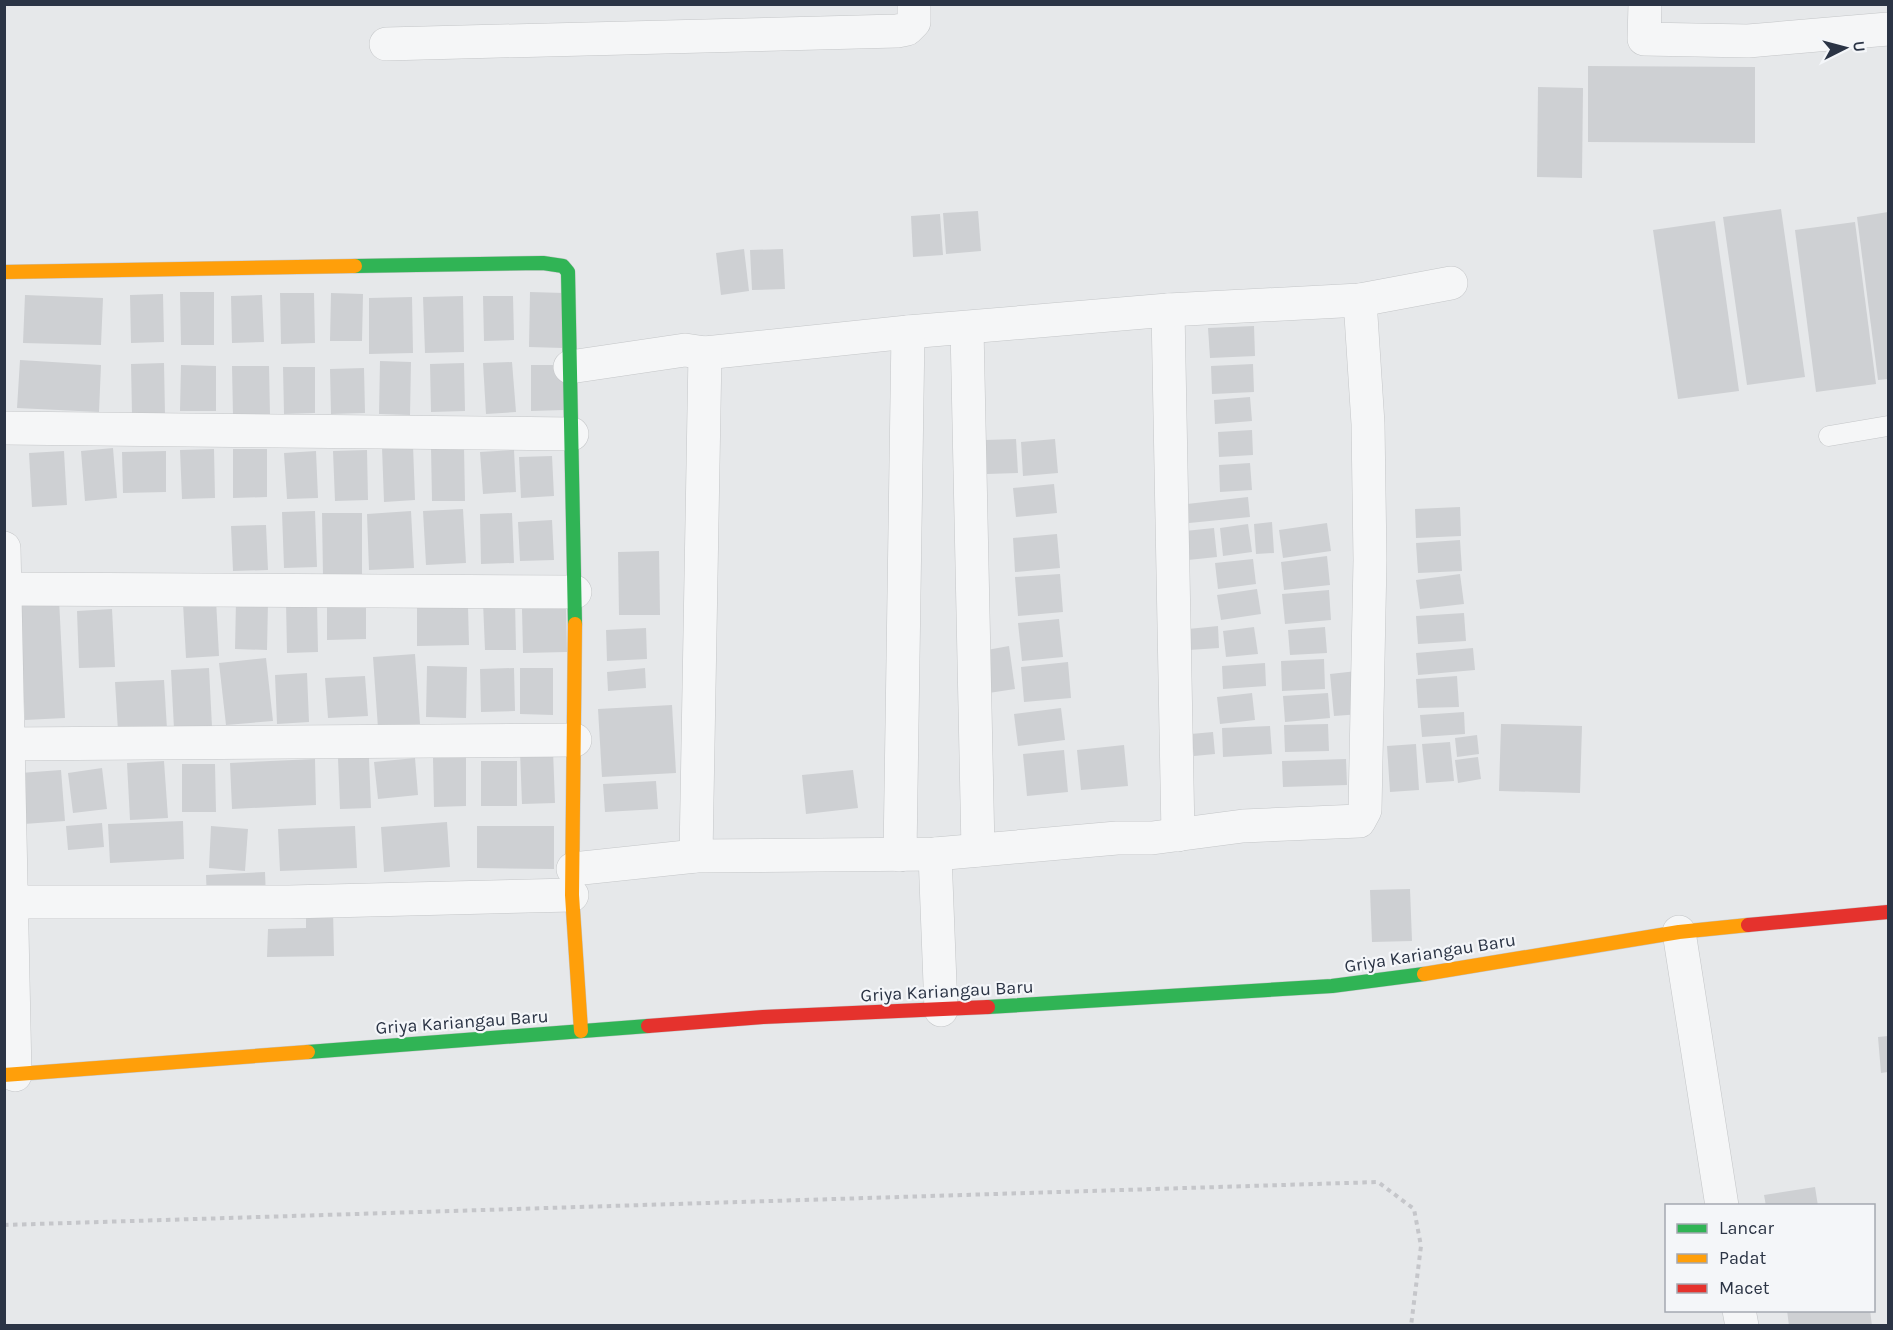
<svg xmlns="http://www.w3.org/2000/svg" width="1893" height="1330" font-family="Karla,sans-serif">
<rect width="100%" height="100%" fill="#e6e8ea"/>
<g fill="#ced0d3">
<polygon points="1588,66 1755,67 1755,143 1588,142"/>
<polygon points="1538,87 1583,88 1582,178 1537,177"/>
<polygon points="1781,209 1805,377 1747,385 1723,217"/>
<polygon points="978,211 981,251 946,254 943,213"/>
<polygon points="1888,212 1888,379 1878,380 1857,217"/>
<polygon points="940,214 943,255 913,257 911,216"/>
<polygon points="1715,221 1739,391 1678,399 1653,230"/>
<polygon points="1855,222 1876,384 1816,392 1795,230"/>
<polygon points="744,249 749,291 721,295 716,253"/>
<polygon points="783,249 785,289 752,290 750,250"/>
<polygon points="180,292 214,292 214,345 181,345"/>
<polygon points="530,292 564,293 563,348 529,347"/>
<polygon points="280,293 314,293 315,343 281,344"/>
<polygon points="331,293 363,294 362,341 330,341"/>
<polygon points="163,294 164,342 131,343 130,295"/>
<polygon points="25,295 103,298 101,345 23,343"/>
<polygon points="262,295 264,342 232,343 231,296"/>
<polygon points="463,296 464,352 425,353 423,297"/>
<polygon points="483,296 513,296 514,340 484,341"/>
<polygon points="412,297 413,353 369,354 369,298"/>
<polygon points="1254,326 1255,356 1210,358 1208,328"/>
<polygon points="20,360 101,365 99,412 17,408"/>
<polygon points="380,361 411,362 410,415 379,414"/>
<polygon points="512,362 516,412 486,414 483,363"/>
<polygon points="164,363 165,415 132,415 131,364"/>
<polygon points="464,363 465,411 431,412 430,364"/>
<polygon points="1253,364 1254,392 1212,394 1211,366"/>
<polygon points="181,365 216,366 216,411 180,411"/>
<polygon points="531,365 563,365 564,410 531,411"/>
<polygon points="232,366 269,366 270,415 233,416"/>
<polygon points="283,367 315,367 315,413 284,414"/>
<polygon points="364,368 365,413 331,414 330,369"/>
<polygon points="1250,397 1252,421 1215,424 1214,400"/>
<polygon points="1252,430 1253,455 1219,457 1218,432"/>
<polygon points="1016,439 1018,473 987,474 985,440"/>
<polygon points="1055,439 1058,473 1023,476 1021,442"/>
<polygon points="413,445 415,500 384,502 382,447"/>
<polygon points="464,446 465,501 432,501 431,447"/>
<polygon points="113,448 117,498 85,501 81,451"/>
<polygon points="214,449 215,498 182,499 180,450"/>
<polygon points="233,449 267,449 267,497 233,498"/>
<polygon points="367,450 368,500 335,501 333,451"/>
<polygon points="514,450 516,492 483,494 480,452"/>
<polygon points="64,451 67,505 32,507 29,453"/>
<polygon points="166,451 166,492 123,493 122,452"/>
<polygon points="316,451 318,498 287,499 284,453"/>
<polygon points="552,456 554,496 521,498 519,457"/>
<polygon points="1250,463 1252,490 1220,492 1219,465"/>
<polygon points="1054,484 1057,513 1016,517 1013,488"/>
<polygon points="1248,497 1250,517 1189,523 1187,504"/>
<polygon points="1460,507 1461,536 1416,538 1415,509"/>
<polygon points="463,509 466,563 426,565 423,511"/>
<polygon points="315,511 317,567 284,568 282,512"/>
<polygon points="411,511 414,568 369,570 367,514"/>
<polygon points="322,513 362,513 362,576 323,577"/>
<polygon points="512,513 514,563 481,564 480,514"/>
<polygon points="552,520 554,560 520,561 518,522"/>
<polygon points="1272,522 1274,553 1256,554 1254,524"/>
<polygon points="1327,523 1331,551 1283,558 1279,530"/>
<polygon points="1248,524 1252,552 1223,556 1220,528"/>
<polygon points="266,525 268,570 233,571 231,526"/>
<polygon points="1214,528 1217,557 1188,560 1185,531"/>
<polygon points="1057,534 1060,568 1015,572 1013,538"/>
<polygon points="1460,540 1462,571 1418,573 1416,543"/>
<polygon points="659,551 660,615 619,615 618,552"/>
<polygon points="1327,556 1330,585 1284,590 1281,562"/>
<polygon points="1253,559 1256,584 1218,589 1215,563"/>
<polygon points="1060,574 1063,612 1018,616 1015,577"/>
<polygon points="1460,574 1464,604 1420,609 1416,580"/>
<polygon points="1257,589 1261,614 1221,620 1217,595"/>
<polygon points="1329,590 1331,620 1285,624 1282,594"/>
<polygon points="59,599 65,718 25,720 19,601"/>
<polygon points="327,599 366,599 366,639 327,640"/>
<polygon points="216,600 219,656 186,658 183,603"/>
<polygon points="236,601 268,602 267,650 235,649"/>
<polygon points="515,601 516,650 485,650 483,602"/>
<polygon points="286,602 317,602 318,652 287,653"/>
<polygon points="468,606 469,645 417,646 417,607"/>
<polygon points="566,608 567,652 523,653 522,609"/>
<polygon points="112,609 115,667 79,668 77,611"/>
<polygon points="1464,613 1466,641 1418,644 1416,616"/>
<polygon points="1059,619 1063,657 1022,661 1018,623"/>
<polygon points="1218,626 1219,648 1189,650 1188,629"/>
<polygon points="1254,627 1258,654 1226,657 1223,631"/>
<polygon points="1325,627 1327,653 1290,655 1288,630"/>
<polygon points="646,628 647,659 607,661 606,630"/>
<polygon points="1009,646 1015,689 982,694 976,652"/>
<polygon points="1473,648 1475,670 1418,675 1416,653"/>
<polygon points="415,654 420,724 378,728 373,657"/>
<polygon points="266,658 273,721 226,725 219,663"/>
<polygon points="1324,659 1325,689 1282,691 1281,661"/>
<polygon points="1068,662 1071,698 1024,702 1021,667"/>
<polygon points="1265,663 1266,686 1223,689 1222,666"/>
<polygon points="427,666 467,667 466,718 426,717"/>
<polygon points="209,668 212,727 174,729 171,670"/>
<polygon points="514,668 515,711 481,712 480,669"/>
<polygon points="520,668 553,668 553,715 520,714"/>
<polygon points="645,668 646,688 608,691 607,672"/>
<polygon points="1357,671 1361,714 1334,716 1330,674"/>
<polygon points="307,673 309,722 277,724 275,675"/>
<polygon points="365,676 368,716 328,718 325,678"/>
<polygon points="1457,676 1459,707 1418,708 1416,679"/>
<polygon points="164,680 167,729 118,731 115,682"/>
<polygon points="1252,693 1255,720 1220,724 1217,697"/>
<polygon points="1328,693 1330,718 1285,722 1283,696"/>
<polygon points="672,705 676,773 602,777 598,709"/>
<polygon points="1061,708 1065,740 1018,746 1014,714"/>
<polygon points="1464,712 1465,734 1422,737 1420,715"/>
<polygon points="1328,724 1329,751 1285,752 1284,725"/>
<polygon points="1501,724 1582,726 1580,793 1499,791"/>
<polygon points="1270,726 1272,754 1223,757 1222,728"/>
<polygon points="1213,732 1215,754 1194,756 1191,734"/>
<polygon points="1477,735 1479,754 1457,757 1455,738"/>
<polygon points="1450,742 1454,781 1426,783 1422,744"/>
<polygon points="1416,744 1419,790 1390,792 1387,746"/>
<polygon points="1124,745 1128,786 1081,790 1077,750"/>
<polygon points="553,750 555,803 522,804 520,751"/>
<polygon points="1064,750 1068,792 1027,796 1023,754"/>
<polygon points="466,757 466,806 434,807 433,758"/>
<polygon points="1478,757 1481,779 1458,783 1455,760"/>
<polygon points="338,758 369,758 371,808 340,809"/>
<polygon points="415,758 418,795 378,799 374,762"/>
<polygon points="315,759 316,805 232,809 230,763"/>
<polygon points="1346,759 1347,785 1283,787 1282,761"/>
<polygon points="164,761 168,818 130,820 127,763"/>
<rect x="481" y="761" width="36" height="45"/>
<polygon points="182,764 215,764 216,812 182,812"/>
<polygon points="102,768 107,809 73,813 68,773"/>
<polygon points="61,770 65,821 24,824 20,773"/>
<polygon points="853,770 858,808 806,814 802,775"/>
<polygon points="656,781 658,809 605,812 603,784"/>
<polygon points="183,821 184,859 110,863 108,824"/>
<polygon points="447,822 450,867 384,872 381,827"/>
<polygon points="102,823 104,847 68,850 66,826"/>
<polygon points="211,826 248,829 245,871 209,868"/>
<polygon points="355,826 357,868 280,871 278,829"/>
<polygon points="477,826 554,826 554,869 477,868"/>
<polygon points="265,872 266,898 207,901 206,875"/>
<polygon points="1410,889 1412,941 1372,942 1370,890"/>
<polygon points="333,909 334,956 267,957 268,929 306,928 306,910"/>
<polygon points="1888,1036 1888,1072 1881,1073 1878,1037"/>
<polygon points="1815,1187 1818,1206 1766,1206 1764,1195"/>
<polygon points="1787,1310 1870,1310 1872,1326 1789,1326"/>
</g>
<g fill="none" stroke-linecap="round" stroke-linejoin="round">
<defs>
<polyline id="lane" points="1829,436 1888,426"/>
<g id="street">
<polyline points="1645,4 1644,39 1748,41 1888,29"/>
<polyline points="386,44 897,31 907,29 914,22 914,4"/>
<polyline points="1168,310 1178,835"/>
<polyline points="967,328 978,850"/>
<polyline points="570,367 685,350 705,353 908,332 1168,310 1360,300 1451,283"/>
<polyline points="4,428 572,434"/>
<polyline points="4,548 15,1075"/>
<polyline points="4,589 575,592"/>
<polyline points="4,744 575,740"/>
<polyline points="935,854 941,1010"/>
<polyline points="900,855 908,332"/>
<polyline points="696,856 705,353"/>
<polyline points="573,869 696,856 935,854 1117,838 1152,838 1243,826 1359,821 1365,810 1370,560 1368,424 1360,300"/>
<polyline points="4,902 289,902 572,895"/>
<polyline points="1679,932 1722,1206"/>
<polyline points="1739,1310 1742,1326"/>
</g>
<g id="fast">
<polyline points="355,266 543,263 563,266 568,272 575,624"/>
<polyline points="988,1007 1332,986 1424,974"/>
<polyline points="308,1052 648,1026"/>
</g>
<g id="slow">
<polyline points="4,272 355,266"/>
<polyline points="575,624 572,895 581,1031"/>
<polyline points="1424,974 1679,932 1748,925"/>
<polyline points="4,1075 308,1052"/>
</g>
<g id="jam">
<polyline points="1748,925 1888,912"/>
<polyline points="648,1026 763,1017 988,1007"/>
</g>
</defs>
<use href="#lane" stroke="#c4c6c8" stroke-width="21"/>
<use href="#street" stroke="#c4c6c8" stroke-width="34"/>
<use href="#fast" stroke="#c4c6c8" stroke-width="15"/>
<use href="#slow" stroke="#c4c6c8" stroke-width="15"/>
<use href="#jam" stroke="#c4c6c8" stroke-width="15"/>
<polyline stroke="#c5c6ca" stroke-width="4" stroke-dasharray="4.5 4.5" stroke-linecap="butt" points="4,1225 1378,1182 1414,1209 1421,1246 1411,1326"/>
<use href="#lane" stroke="#f5f6f7" stroke-width="20"/>
<use href="#street" stroke="#f5f6f7" stroke-width="33"/>
<use href="#fast" stroke="#30b455" stroke-width="14"/>
<use href="#slow" stroke="#ff9f0a" stroke-width="14"/>
<use href="#jam" stroke="#e5322d" stroke-width="14"/>
</g>
<g text-anchor="middle" stroke-width="4.5" stroke-linejoin="round" paint-order="stroke">
<g font-size="18" fill="#2b3445" stroke="#f4f6f9">
<text transform="translate(1430 953) rotate(-9)" y="6">Griya Kariangau Baru</text>
<text transform="translate(947 991) rotate(-3)" y="6">Griya Kariangau Baru</text>
<text transform="translate(462 1022) rotate(-4)" y="6">Griya Kariangau Baru</text>
</g>
</g>
<rect width="1893" height="1330" fill="none" stroke="#2b3445" stroke-width="12"/>
<rect x="1665" y="1204" width="210" height="108" fill="#f4f6f9" stroke="#a4a8b1" stroke-width="1.5"/>
<rect x="1677" y="1224" width="30" height="9" fill="#30b455" stroke="#a4a8b1" stroke-width="1.5"/>
<text x="1719" y="1234" font-size="18" fill="#2b3445">Lancar</text>
<rect x="1677" y="1254" width="30" height="9" fill="#ff9f0a" stroke="#a4a8b1" stroke-width="1.5"/>
<text x="1719" y="1264" font-size="18" fill="#2b3445">Padat</text>
<rect x="1677" y="1284" width="30" height="9" fill="#e5322d" stroke="#a4a8b1" stroke-width="1.5"/>
<text x="1719" y="1294" font-size="18" fill="#2b3445">Macet</text>
<g transform="translate(1845 48) rotate(84)" stroke="#f4f6f9" stroke-width="4.5" paint-order="stroke">
<path d="M0-4.5L10 22L0 15L-10 22Z" fill="#2b3445"/>
<text y="-9" font-size="16" font-weight="bold" text-anchor="middle" fill="#2b3445">U</text>
</g>
</svg>
